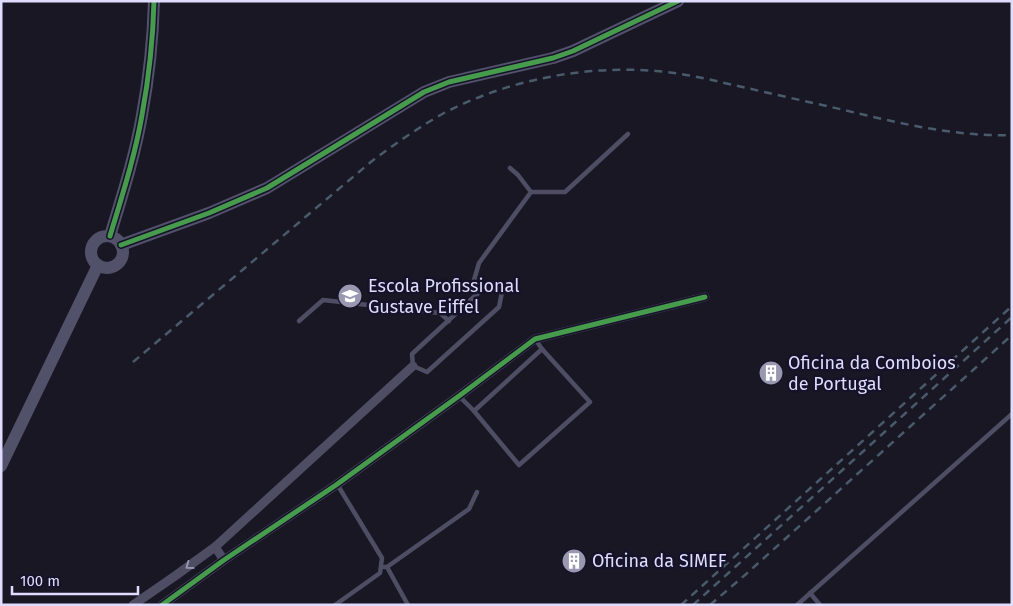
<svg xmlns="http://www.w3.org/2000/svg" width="1013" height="606" font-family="'Fira Sans',sans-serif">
<rect width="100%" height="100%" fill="#1a1724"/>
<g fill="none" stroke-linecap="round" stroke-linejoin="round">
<g stroke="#4e4d64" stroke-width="4.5">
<polyline points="510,168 518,175 531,192"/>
<polygon points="490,284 502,292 499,307 427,372 413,366 412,354 476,295"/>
<polyline points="476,295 472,287 479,263 531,192 565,192 628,134"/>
<polyline points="299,321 323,300 440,313 449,321"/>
<polyline points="459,396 474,411 542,349 535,339"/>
<polyline points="474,411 519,465 590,402 542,349"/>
<polyline points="384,567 387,567 408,605"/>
<polyline points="387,567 469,509 477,492"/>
<polyline points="810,593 820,605"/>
<polyline points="335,605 380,573 382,558 337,484"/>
<polyline points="797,605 1012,414"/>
</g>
<g stroke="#4e4d64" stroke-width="9">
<polyline points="215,547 413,366"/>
<polyline points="133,605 175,576 215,547 224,560"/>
<polyline points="162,605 224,560 336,485 459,396 535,339 705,297"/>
</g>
<g stroke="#51516a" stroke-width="12">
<path d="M110,236C122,196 135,156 142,115C149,77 153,39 154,1"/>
<circle cx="107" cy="252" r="16"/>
<polyline points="121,245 209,213 267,188 424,92 449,82 553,58 573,51 678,1"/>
<polyline points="1,466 98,265"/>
</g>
<g stroke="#485b6b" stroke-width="2.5" stroke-dasharray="8 6" stroke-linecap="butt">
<path d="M133,362L372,161C395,144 419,127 444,113C508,80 584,65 656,71C684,73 711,80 738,86C773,94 809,102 844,110C898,123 956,137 1012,135"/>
<polyline points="681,605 1012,306"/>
<polyline points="693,605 1012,317"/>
<polyline points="710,605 745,575 1012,335"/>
</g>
<defs>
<g id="cycleway">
<path d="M110,236C122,196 135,156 142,115C149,77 153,39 154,1"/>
<polyline points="121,245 209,213 267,188 424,92 449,82 553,58 573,51 678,1"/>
<polyline points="162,605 224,560 336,485 459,396 535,339 705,297"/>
</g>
</defs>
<use href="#cycleway" stroke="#161229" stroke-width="8"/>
<use href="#cycleway" stroke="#469c4c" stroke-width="5"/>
</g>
<defs><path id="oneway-chevron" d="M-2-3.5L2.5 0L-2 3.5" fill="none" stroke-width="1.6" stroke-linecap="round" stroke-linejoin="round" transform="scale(1.25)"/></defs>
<use stroke="#9694b0" href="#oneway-chevron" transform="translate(189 566) rotate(144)"/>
<defs>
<symbol id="university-disc" viewBox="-11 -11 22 22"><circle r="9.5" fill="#9a97b1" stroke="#161229"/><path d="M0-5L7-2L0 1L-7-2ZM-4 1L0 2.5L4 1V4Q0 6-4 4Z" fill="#fff"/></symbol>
<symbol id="building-disc" viewBox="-11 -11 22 22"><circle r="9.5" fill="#9a97b1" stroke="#161229"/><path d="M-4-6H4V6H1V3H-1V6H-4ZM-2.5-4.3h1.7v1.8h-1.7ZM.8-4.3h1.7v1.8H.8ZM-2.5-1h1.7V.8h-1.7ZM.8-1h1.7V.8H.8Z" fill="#fff"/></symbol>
</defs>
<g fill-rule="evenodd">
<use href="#university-disc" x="336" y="282" width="28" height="28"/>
<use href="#building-disc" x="757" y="359" width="28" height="28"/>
<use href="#building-disc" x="560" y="547" width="28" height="28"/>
</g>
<g text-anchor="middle" stroke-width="5" stroke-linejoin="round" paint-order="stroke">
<g font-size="18" fill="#dfdcfd" stroke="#161229" text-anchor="start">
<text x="368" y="292">Escola Profissional<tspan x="368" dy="21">Gustave Eiffel</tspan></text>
<text x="788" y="369">Oficina da Comboios<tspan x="788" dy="21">de Portugal</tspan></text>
<text x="592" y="567">Oficina da SIMEF</text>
</g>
</g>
<rect width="1013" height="606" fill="none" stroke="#dfdcfd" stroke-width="5"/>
<path d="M12 586v8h126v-8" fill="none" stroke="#dfdcfd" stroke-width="2.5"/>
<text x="20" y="586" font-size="15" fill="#dfdcfd" stroke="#161229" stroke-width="4" paint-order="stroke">100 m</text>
</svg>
